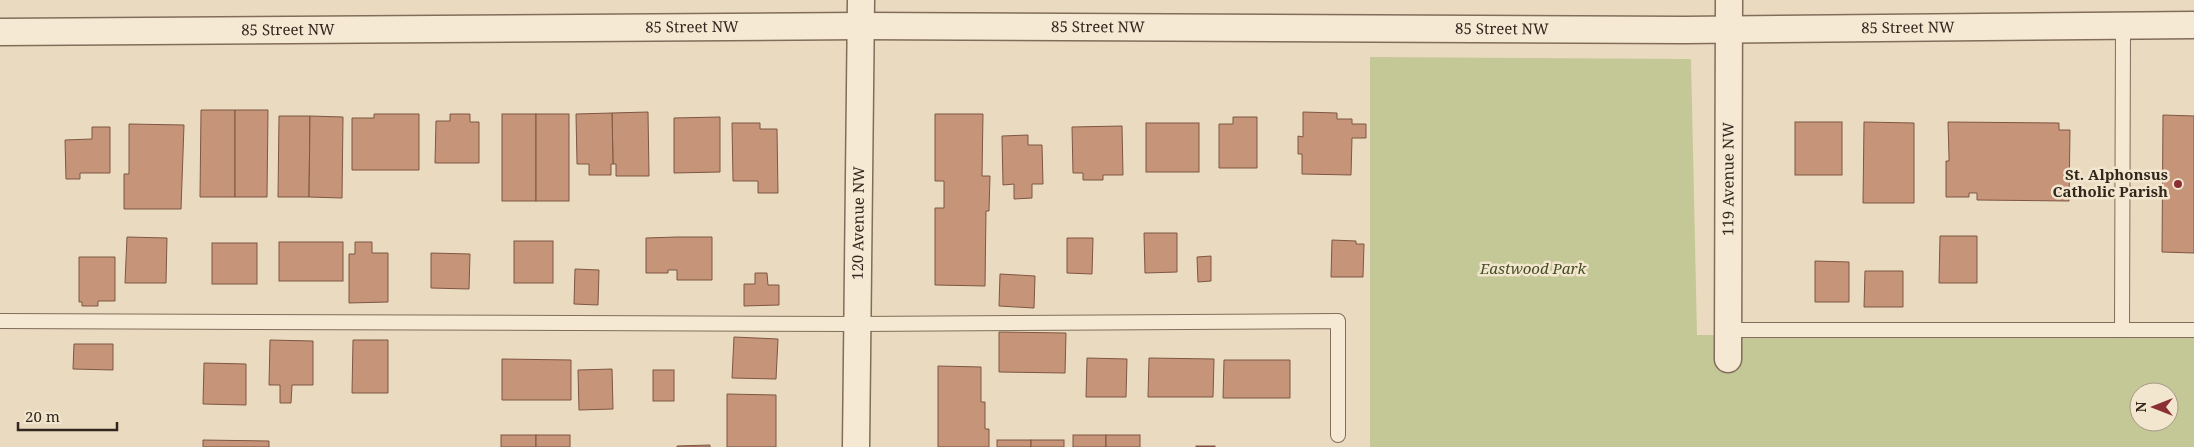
<svg xmlns="http://www.w3.org/2000/svg" width="2194" height="447" font-family="'Noto Serif',serif">
<rect width="100%" height="100%" fill="#eadbc0"/>
<path fill="#c4c796" fill-rule="evenodd" d="M1370,57L1691,59L1697,335L2194,338V447H1370ZM2139,392H2169V422H2139Z"/>
<g fill="#c59479" stroke="#7f5642">
<polygon points="201,110 235,110 235,197 200,197"/>
<polygon points="235,110 268,110 267,197 235,197"/>
<polygon points="648,112 649,176 616,176 616,164 613,164 612,113"/>
<polygon points="1303,112 1337,113 1337,119 1352,119 1352,124 1366,124 1366,138 1352,138 1351,175 1302,174 1302,154 1298,154 1298,136 1303,137"/>
<polygon points="612,113 613,164 611,164 611,175 589,175 589,164 577,164 576,114"/>
<polygon points="374,114 419,114 419,170 352,170 352,118 374,118"/>
<polygon points="450,114 470,114 470,122 479,122 479,163 435,163 436,121 450,121"/>
<rect x="502" y="114" width="34" height="87"/>
<rect x="536" y="114" width="33" height="87"/>
<polygon points="935,114 983,114 982,176 990,176 989,211 986,211 985,286 935,285 935,208 944,208 944,181 935,181"/>
<polygon points="2163,115 2194,116 2194,253 2162,252"/>
<polygon points="279,116 310,116 309,197 278,197"/>
<polygon points="310,116 343,117 342,198 309,197"/>
<polygon points="720,117 720,172 674,173 674,118"/>
<polygon points="1233,117 1257,117 1257,168 1219,168 1219,124 1233,124"/>
<rect x="1795" y="122" width="47" height="53"/>
<polygon points="1864,122 1914,123 1914,203 1863,203"/>
<polygon points="1948,122 2059,123 2059,130 2070,130 2069,201 1977,200 1977,193 1969,193 1969,197 1946,197 1946,161 1949,161 1949,157"/>
<polygon points="732,123 760,123 760,129 777,129 778,193 758,193 758,181 733,181"/>
<rect x="1146" y="123" width="53" height="49"/>
<polygon points="129,124 184,125 181,209 124,209 124,174 129,174"/>
<polygon points="1122,126 1123,175 1103,175 1103,180 1083,180 1083,173 1073,173 1072,127"/>
<polygon points="92,127 110,127 110,173 80,173 80,179 66,179 65,140 92,139"/>
<polygon points="1028,135 1028,145 1042,145 1043,184 1032,184 1032,198 1014,199 1014,184 1003,185 1002,136"/>
<polygon points="1144,233 1177,233 1177,272 1145,273"/>
<polygon points="1940,236 1977,236 1977,283 1939,283"/>
<polygon points="127,237 167,238 166,283 125,283"/>
<polygon points="676,237 712,237 712,280 677,280 677,270 668,270 668,273 646,273 646,238"/>
<polygon points="1067,238 1093,238 1092,274 1067,273"/>
<polygon points="1332,240 1356,241 1356,244 1364,244 1363,277 1331,277"/>
<rect x="514" y="241" width="39" height="42"/>
<rect x="279" y="242" width="64" height="39"/>
<polygon points="355,242 372,242 372,253 388,253 388,302 349,303 349,254 355,254"/>
<rect x="212" y="243" width="45" height="41"/>
<polygon points="431,253 470,254 469,289 431,288"/>
<polygon points="1211,256 1211,281 1198,282 1197,257"/>
<polygon points="79,257 115,257 115,301 98,301 98,306 82,306 82,302 79,302"/>
<polygon points="1815,261 1849,262 1849,302 1815,302"/>
<polygon points="575,269 599,270 598,305 574,304"/>
<polygon points="1865,271 1903,271 1903,307 1864,307"/>
<polygon points="755,273 767,273 768,285 779,285 779,305 744,306 744,284 755,284"/>
<polygon points="1000,274 1035,276 1034,308 999,306"/>
<polygon points="999,332 1066,333 1065,373 999,372"/>
<polygon points="734,337 778,339 776,379 732,378"/>
<polygon points="270,340 313,341 313,385 292,385 291,403 280,403 280,385 269,385"/>
<polygon points="353,340 388,340 388,393 352,393"/>
<polygon points="74,344 113,344 113,370 73,369"/>
<polygon points="1087,358 1127,359 1126,397 1086,397"/>
<polygon points="1149,358 1214,359 1213,397 1148,397"/>
<polygon points="502,359 571,360 571,400 502,400"/>
<polygon points="1224,360 1290,360 1290,398 1223,398"/>
<polygon points="204,363 246,364 246,405 203,404"/>
<polygon points="938,366 981,367 981,402 985,402 985,429 989,429 989,447 938,447"/>
<polygon points="612,369 613,409 579,410 578,370"/>
<rect x="653" y="370" width="21" height="31"/>
<polygon points="727,394 776,395 776,447 727,447"/>
<rect x="501" y="435" width="35" height="12"/>
<rect x="536" y="435" width="34" height="12"/>
<rect x="1073" y="435" width="33" height="12"/>
<rect x="1106" y="435" width="34" height="12"/>
<polygon points="203,440 269,441 269,447 203,447"/>
<rect x="997" y="440" width="34" height="7"/>
<rect x="1031" y="440" width="33" height="7"/>
<polygon points="710,445 710,447 677,447 677,446"/>
<rect x="1196" y="446" width="19" height="1"/>
</g>
<g fill="none" stroke-linecap="round" stroke-linejoin="round">
<defs>
<g id="service">
<polyline points="0,321 857,324 1338,321 1338,435"/>
<polyline points="1728,330 2194,330"/>
<polyline points="2122,330 2123,26"/>
</g>
<g id="minor">
<path id="s1" d="M0,32L861,26L1685,30L2194,25"/>
<path id="s2" d="M1728,359L1729,0"/>
<path id="s3" d="M856,447L861,0"/>
</g>
</defs>
<use href="#service" stroke="#816d5a" stroke-width="16"/>
<use href="#minor" stroke="#816d5a" stroke-width="29"/>
<use href="#service" stroke="#f5e9d3" stroke-width="14"/>
<use href="#minor" stroke="#f5e9d3" stroke-width="26"/>
</g>
<circle fill="#8c2f35" stroke="#f2e6cf" stroke-width="2" cx="2178" cy="184" r="5"/>
<g text-anchor="middle" stroke-width="5" stroke-linejoin="round" paint-order="stroke">
<g font-size="15" fill="#32261d" stroke="#f2e6cf">
<text dy="5" stroke="none"><textPath href="#s1" startOffset="692">85 Street NW</textPath></text>
<text dy="5" stroke="none"><textPath href="#s1" startOffset="1098">85 Street NW</textPath></text>
<text dy="5" stroke="none"><textPath href="#s1" startOffset="1908">85 Street NW</textPath></text>
<text dy="5" stroke="none"><textPath href="#s1" startOffset="1502">85 Street NW</textPath></text>
<text dy="5" stroke="none"><textPath href="#s1" startOffset="288">85 Street NW</textPath></text>
<text dy="5" stroke="none"><textPath href="#s2" startOffset="180">119 Avenue NW</textPath></text>
<text dy="5" stroke="none"><textPath href="#s3" startOffset="224">120 Avenue NW</textPath></text>
</g>
<g font-size="15" font-weight="bold" fill="#32261d" stroke="#f2e6cf" text-anchor="end">
<text x="2168" y="180">St. Alphonsus<tspan x="2168" dy="17">Catholic Parish</tspan></text>
</g>
<g font-size="15" font-style="italic" fill="#454d25" stroke="#f2e6cf">
<text x="1533" y="274">Eastwood Park</text>
</g>
</g>
<g transform="translate(2154 407) rotate(270)"><circle r="24" fill="#f2e6cf" stroke="#a59988"/>
<path d="M0-4L9 19L0 12L-9 19Z" fill="#8c2f35"/>
<text y="-8" font-size="14" font-weight="bold" text-anchor="middle" fill="#32261d">N</text>
</g>
<path d="M18 422v8h99v-8" fill="none" stroke="#32261d" stroke-width="2.5"/>
<text x="25" y="422" font-size="15" fill="#32261d" stroke="#f2e6cf" stroke-width="4" paint-order="stroke">20 m</text>
</svg>
